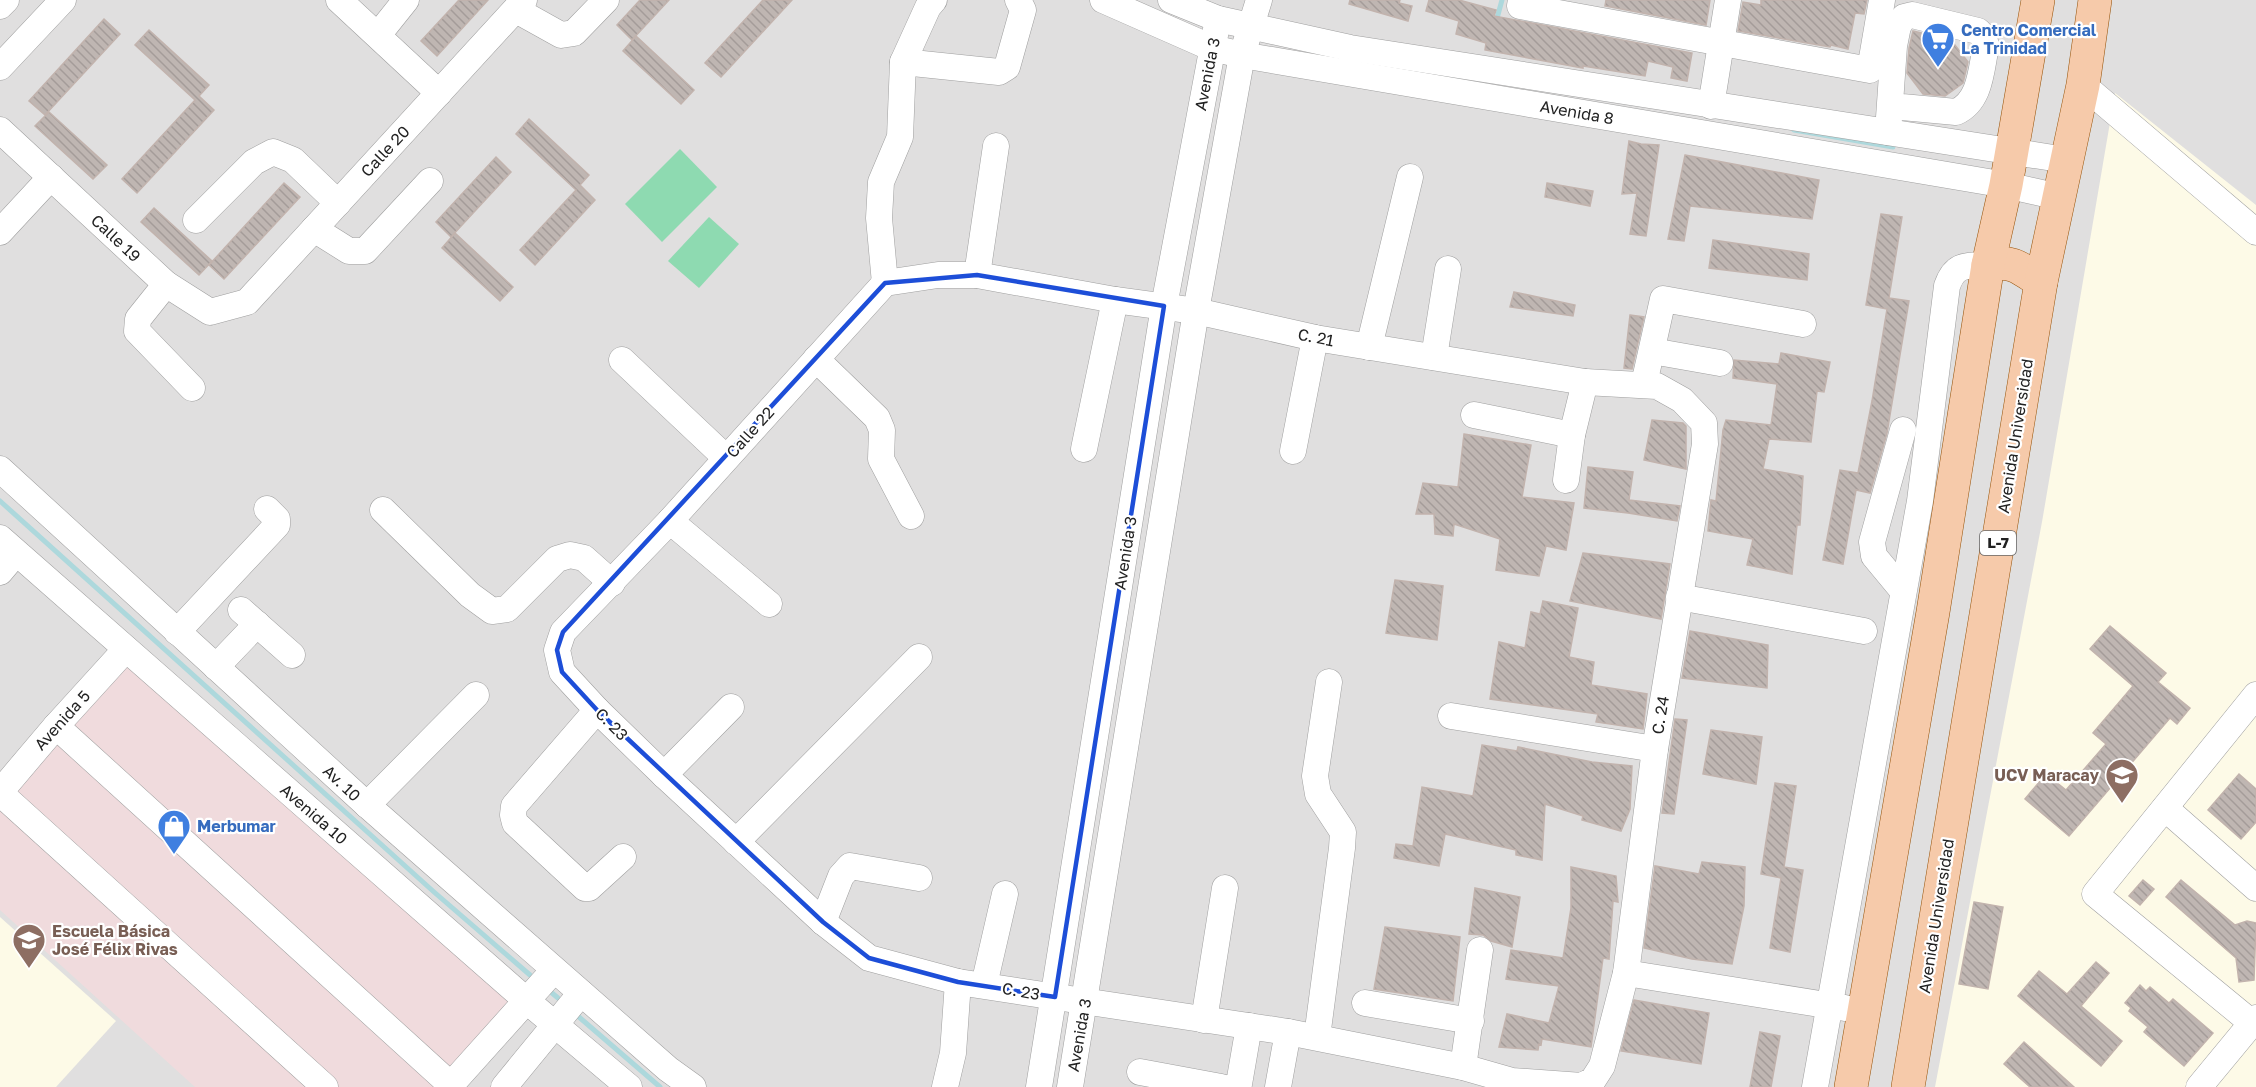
<svg xmlns="http://www.w3.org/2000/svg" width="2256" height="1087" font-family="'Golos Text',sans-serif">
<defs>
<pattern id="building-back-hatch" width="6" height="6" patternUnits="userSpaceOnUse" patternTransform="scale(1.5)"><rect width="6" height="6" fill="#bfb6b2"/><path d="M-1 5l2 2M0 0l6 6M5-1l2 2" fill="none" stroke="#a49c99"/></pattern>
</defs>
<rect width="100%" height="100%" fill="#f1eeea"/>
<rect fill="#e0dfdf" x="0" y="0" width="2256" height="1087"/>
<polygon fill="#f0dbdd" points="126,659 515,1004 441,1087 195,1087 0,910 0,801"/>
<g fill="#fdfae7">
<polygon points="2115,93 2256,205 2256,1087 1935,1087 2042,522"/>
<polygon points="0,917 116,1021 56,1087 0,1087"/>
</g>
<g fill="#8edab1">
<polygon points="680,149 717,187 662,242 625,204"/>
<polygon points="709,217 739,244 699,288 668,261"/>
</g>
<g fill="none" stroke-linecap="round" stroke-linejoin="round">
<g stroke="#add8dc" stroke-width="5">
<polyline points="1496,22 1502,0"/>
<polyline points="1439,76 1462,78"/>
<polyline points="1794,130 1893,147"/>
<polyline points="0,501 434,892 530,975"/>
<polyline points="552,993 558,998"/>
<polyline points="579,1017 660,1087"/>
</g>
</g>
<g fill="url(#building-back-hatch)" stroke="#c2b3ad" stroke-width="1.5">
<polygon points="459,0 488,0 437,56 421,41"/>
<polygon points="640,0 669,0 632,40 617,25"/>
<polygon points="763,0 792,0 721,77 705,63"/>
<polygon points="1350,0 1400,0 1399,3 1412,6 1408,21 1349,4"/>
<polygon points="1429,0 1459,0 1496,10 1494,16 1692,53 1687,81 1671,78 1673,67 1648,61 1645,76 1583,66 1583,68 1485,50 1486,43 1456,34 1459,21 1426,11"/>
<polygon points="1606,0 1710,0 1706,25 1605,6"/>
<polygon points="1761,0 1867,0 1864,14 1855,13 1848,49 1831,45 1830,47 1738,31 1743,2 1761,5"/>
<polygon points="104,19 120,34 45,115 29,101"/>
<polygon points="149,30 209,85 199,96 214,110 137,193 122,179 195,100 135,45"/>
<polygon points="1913,31 1951,40 1968,62 1963,83 1945,96 1923,94 1907,73 1909,48"/>
<polygon points="636,36 694,90 681,104 623,51"/>
<polygon points="49,112 107,165 93,179 35,126"/>
<polygon points="529,119 589,175 580,185 595,200 535,265 520,250 576,190 516,134"/>
<polygon points="1629,141 1641,144 1659,145 1646,236 1630,234 1637,193 1622,194"/>
<polygon points="1685,155 1819,180 1812,219 1690,206 1684,241 1668,239"/>
<polygon points="496,157 511,172 451,237 436,222"/>
<polygon points="284,183 300,197 224,279 209,265"/>
<polygon points="1547,183 1593,191 1590,206 1545,197"/>
<polygon points="154,208 212,261 199,275 141,222"/>
<polygon points="1881,214 1902,217 1889,298 1909,301 1887,433 1870,493 1856,490 1843,564 1823,560 1840,470 1858,473 1872,401 1887,309 1866,305"/>
<polygon points="455,233 513,287 500,301 442,248"/>
<polygon points="1713,240 1809,254 1807,280 1709,268"/>
<polygon points="1514,292 1575,305 1573,316 1510,307"/>
<polygon points="1630,315 1644,317 1632,369 1624,368"/>
<polygon points="1781,353 1830,362 1824,392 1817,391 1811,442 1769,439 1763,469 1803,476 1800,525 1797,525 1792,574 1747,565 1753,539 1708,531 1711,500 1716,501 1723,430 1726,420 1771,425 1777,384 1733,378 1734,360 1779,364"/>
<polygon points="1652,420 1683,423 1686,426 1686,469 1644,460"/>
<polygon points="1464,434 1531,445 1522,497 1574,503 1566,550 1546,546 1539,576 1496,570 1500,539 1454,524 1453,536 1435,534 1434,514 1416,514 1423,483 1458,487"/>
<polygon points="1588,467 1633,472 1629,500 1680,506 1677,521 1628,513 1584,508"/>
<polygon points="1583,553 1670,564 1661,619 1570,601"/>
<polygon points="1395,580 1443,586 1437,640 1386,633"/>
<polygon points="1543,601 1578,608 1569,657 1594,662 1591,685 1647,694 1643,729 1596,722 1598,714 1490,699 1499,642 1525,648 1531,612 1540,614"/>
<polygon points="2110,626 2166,673 2158,682 2190,708 2177,724 2170,718 2069,836 2025,799 2046,774 2066,790 2106,744 2093,733 2133,686 2090,649"/>
<polygon points="1690,631 1768,645 1767,688 1682,678"/>
<polygon points="1675,719 1687,720 1674,814 1662,813"/>
<polygon points="1711,730 1762,737 1756,784 1703,774"/>
<polygon points="1482,745 1517,751 1518,747 1592,762 1632,766 1630,809 1621,831 1582,820 1583,816 1545,804 1542,860 1516,855 1516,850 1445,834 1439,866 1394,858 1396,844 1413,846 1422,787 1473,796"/>
<polygon points="2239,774 2256,789 2256,822 2241,839 2208,810"/>
<polygon points="1775,783 1796,786 1784,867 1803,870 1790,952 1770,948 1781,878 1761,874"/>
<polygon points="1702,862 1745,867 1744,906 1732,964 1692,959 1644,948 1655,866 1699,874"/>
<polygon points="1571,867 1616,876 1618,902 1613,901 1609,959 1603,958 1591,1047 1542,1039 1541,1045 1539,1044 1538,1050 1499,1047 1507,1014 1549,1023 1559,986 1506,979 1511,950 1563,958 1571,908"/>
<polygon points="2143,880 2154,889 2140,905 2129,896"/>
<polygon points="2181,880 2235,925 2247,921 2256,923 2254,980 2239,982 2236,958 2166,897"/>
<polygon points="1475,888 1520,897 1512,947 1491,941 1483,935 1469,934"/>
<polygon points="1974,902 2003,907 1988,989 1959,984"/>
<polygon points="1385,927 1460,937 1453,1001 1374,989"/>
<polygon points="2096,962 2109,973 2081,1006 2122,1041 2101,1066 2018,996 2039,971 2067,994"/>
<polygon points="2140,985 2146,991 2150,987 2169,1003 2173,999 2213,1033 2184,1066 2144,1032 2148,1027 2129,1011 2131,1008 2125,1003"/>
<polygon points="1634,1000 1709,1013 1701,1064 1621,1051"/>
<polygon points="1760,1032 1780,1036 1771,1087 1750,1087"/>
<polygon points="2024,1042 2074,1087 2030,1087 2004,1064"/>
</g>
<g fill="none" stroke-linecap="round" stroke-linejoin="round">
<defs>
<g id="minor">
<polyline points="339,0 439,93"/>
<polyline points="1103,0 1212,48 1242,55 2006,185 2059,197"/>
<polyline points="1171,0 1218,19 1350,48 2066,160"/>
<polyline points="1521,0 1520,6 1870,70 1882,0"/>
<polyline points="0,6 6,0"/>
<polyline points="516,10 561,35 574,33 606,0"/>
<polyline points="378,35 406,0"/>
<polyline points="903,62 999,72 1007,67 1023,10 1018,0"/>
<polyline points="0,67 63,0"/>
<polyline points="2083,85 2256,232"/>
<polyline points="1711,106 1728,0"/>
<polyline points="0,130 166,284 210,312 247,302 524,0"/>
<path d="M1888,132L1894,46L1898,26L1904,17L1912,15L1978,31L1984,37L1986,46C1981,69 1981,101 1956,112L1891,106"/>
<polyline points="196,220 254,162 273,152 293,160 338,203"/>
<polyline points="314,229 349,251 365,251 430,181"/>
<polyline points="0,232 51,177"/>
<polygon points="938,275 977,275 1115,300 1196,311 1315,338 1585,382 1657,386 1682,400 1704,423 1705,444 1655,749 1626,973 1602,1066 1593,1080 1582,1086 1512,1081 1463,1067 1288,1032 958,982 869,958 823,922 664,775 597,710 562,672 557,650 563,632 670,521 885,283"/>
<polyline points="977,275 996,146"/>
<polyline points="885,283 879,218 881,182 900,137 903,62 928,7 934,0"/>
<polyline points="166,284 138,319 137,331 192,388"/>
<polyline points="1369,347 1410,177"/>
<polyline points="1652,351 1720,363"/>
<polyline points="1434,357 1448,269"/>
<polyline points="816,359 877,418 882,430 881,459 911,516"/>
<polyline points="622,360 726,458"/>
<polyline points="1644,384 1663,299 1803,324"/>
<polyline points="1474,415 1572,435"/>
<polyline points="1084,449 1115,300"/>
<polyline points="1293,451 1315,338"/>
<polyline points="0,469 367,805 668,1069 693,1087"/>
<polyline points="1566,480 1572,435 1585,382"/>
<polyline points="383,510 470,595 492,611 507,609 557,559 570,555 584,558 612,583"/>
<polyline points="670,521 769,604"/>
<polyline points="0,538 527,1001 629,1087"/>
<polyline points="0,572 16,553"/>
<polyline points="1903,591 1874,556 1872,542 1903,430"/>
<polyline points="1679,597 1864,631"/>
<polyline points="241,610 292,655"/>
<polyline points="177,632 277,525 277,519 267,509"/>
<polyline points="216,667 257,624"/>
<polyline points="597,710 514,806 513,815 515,823 585,888 589,888 623,857"/>
<polyline points="1451,716 1655,749"/>
<polyline points="56,726 451,1085"/>
<polyline points="664,775 731,707"/>
<polyline points="0,792 56,726 126,649"/>
<polyline points="0,793 325,1087"/>
<polyline points="367,805 476,695"/>
<polyline points="2165,808 2256,888"/>
<polyline points="736,842 919,657"/>
<polyline points="823,922 841,876 850,866 919,878"/>
<polyline points="1626,973 1845,1008"/>
<polyline points="984,985 1005,894"/>
<polyline points="1365,1003 1471,1021"/>
<polyline points="1204,1020 1225,888"/>
<polyline points="2252,1023 2095,894 2256,695"/>
<polyline points="1317,1037 1342,848 1343,832 1318,794 1315,776 1329,682"/>
<polyline points="1463,1067 1480,950"/>
<polyline points="1140,1072 1221,1087"/>
<polyline points="449,1087 554,970"/>
<polyline points="504,1087 581,993"/>
<polyline points="945,1087 953,1053 958,982"/>
<polyline points="1039,1087 1164,306 1218,19"/>
<polyline points="1070,1087 1196,311 1242,55 1259,0"/>
<polyline points="1232,1087 1239,1084 1249,1026"/>
<polyline points="1278,1087 1288,1032"/>
<path d="M1815,1087L1920,501L1947,286C1955,263 1966,266 1988,265"/>
<polyline points="2199,1087 2256,1018"/>
</g>
<g id="major">
<path d="M1988,265C2014,260 2020,268 2041,282"/>
<polyline points="1851,1087 1933,612 1988,265 2006,185 2038,0"/>
<polyline points="1908,1087 2041,282 2083,85 2095,0"/>
</g>
</defs>
<use href="#minor" stroke="#9f9f9f" stroke-width="27"/>
<use href="#major" stroke="#96530a" stroke-width="34"/>
<use href="#minor" stroke="#fff" stroke-width="26"/>
<use href="#major" stroke="#f6caaa" stroke-width="33"/>
</g>
<path fill="none" stroke="#1d4ed8" stroke-width="4.5" stroke-linejoin="round" d="M977,275L1164,306L1055,997L958,982L869,958L823,922L597,710L562,672L557,650L563,632L885,283Z"/>
<defs>
<symbol id="supermarket-pin" viewBox="-11 -11 22 30"><path d="M0 17L-7.5 6A9.5 9.5 0 1 1 7.5 6Z" fill="#3f7fe0" stroke="#fff"/><path d="M-6-5.5h2.5l.6 2H6L4.5 2H-2.5L-4.4-4H-6ZM-1.5 3.2a1.3 1.3 0 1 0 .1 0ZM3 3.2a1.3 1.3 0 1 0 .1 0Z" fill="#fff"/></symbol>
<symbol id="university-pin" viewBox="-11 -11 22 30"><path d="M0 17L-7.5 6A9.5 9.5 0 1 1 7.5 6Z" fill="#8d6e63" stroke="#fff"/><path d="M0-5L7-2L0 1L-7-2ZM-4 1L0 2.5L4 1V4Q0 6-4 4Z" fill="#fff"/></symbol>
<symbol id="shop-pin" viewBox="-11 -11 22 30"><path d="M0 17L-7.5 6A9.5 9.5 0 1 1 7.5 6Z" fill="#3f7fe0" stroke="#fff"/><path d="M-5-2.5h2.3a2.7 3.5 0 0 1 5.4 0H5L5.5 6h-11ZM-1.5-2.5h3a1.5 2.3 0 0 0-3 0Z" fill="#fff"/></symbol>
<symbol id="school-pin" viewBox="-11 -11 22 30"><path d="M0 17L-7.5 6A9.5 9.5 0 1 1 7.5 6Z" fill="#8d6e63" stroke="#fff"/><path d="M0-5L7-2L0 1L-7-2ZM-4 1L0 2.5L4 1V4Q0 6-4 4Z" fill="#fff"/></symbol>
</defs>
<g fill-rule="evenodd">
<use href="#supermarket-pin" x="1919" y="20" width="38" height="52"/>
<use href="#university-pin" x="2103" y="756" width="38" height="52"/>
<use href="#shop-pin" x="155" y="807" width="38" height="52"/>
<use href="#school-pin" x="10" y="921" width="38" height="52"/>
</g>
<g text-anchor="middle" stroke-width="4.5" stroke-linejoin="round" paint-order="stroke">
<rect fill="#fff" stroke="#646464" stroke-width="1.5" x="1980" y="531" width="36" height="24" rx="4.5"/>
<g font-size="15" font-weight="bold" fill="#222">
<text x="1998" y="548">L-7</text>
</g>
<g font-size="16" font-weight="bold" fill="#366cbe" stroke="#fff" text-anchor="start">
<text x="1961" y="36">Centro Comercial<tspan x="1961" dy="18">La Trinidad</tspan></text>
<text x="197" y="832">Merbumar</text>
</g>
<g font-size="16" fill="#222" stroke="#fff">
<text transform="translate(1207 74) rotate(-79)" y="6">Avenida 3</text>
<text transform="translate(1577 112) rotate(10)" y="6">Avenida 8</text>
<text transform="translate(385 151) rotate(-47)" y="6">Calle 20</text>
<text transform="translate(116 238) rotate(43)" y="6">Calle 19</text>
<text transform="translate(1316 337) rotate(11)" y="6">C. 21</text>
<text transform="translate(750 432) rotate(-48)" y="6">Calle 22</text>
<text transform="translate(2015 436) rotate(-81)" y="6">Avenida Universidad</text>
<text transform="translate(1125 553) rotate(-81)" y="6">Avenida 3</text>
<text transform="translate(1660 715) rotate(-81)" y="6">C. 24</text>
<text transform="translate(62 720) rotate(-48)" y="6">Avenida 5</text>
<text transform="translate(612 724) rotate(45)" y="6">C. 23</text>
<text transform="translate(342 783) rotate(43)" y="6">Av. 10</text>
<text transform="translate(314 814) rotate(41)" y="6">Avenida 10</text>
<text transform="translate(1936 916) rotate(-81)" y="6">Avenida Universidad</text>
<text transform="translate(1021 991) rotate(10)" y="6">C. 23</text>
<text transform="translate(1079 1035) rotate(-80)" y="6">Avenida 3</text>
</g>
<g font-size="16" font-weight="bold" fill="#785e54" stroke="#fff" text-anchor="end">
<text x="2099" y="781">UCV Maracay</text>
<text x="52" y="937" text-anchor="start">Escuela Básica<tspan x="52" dy="18">José Félix Rivas</tspan></text>
</g>
</g>
</svg>
